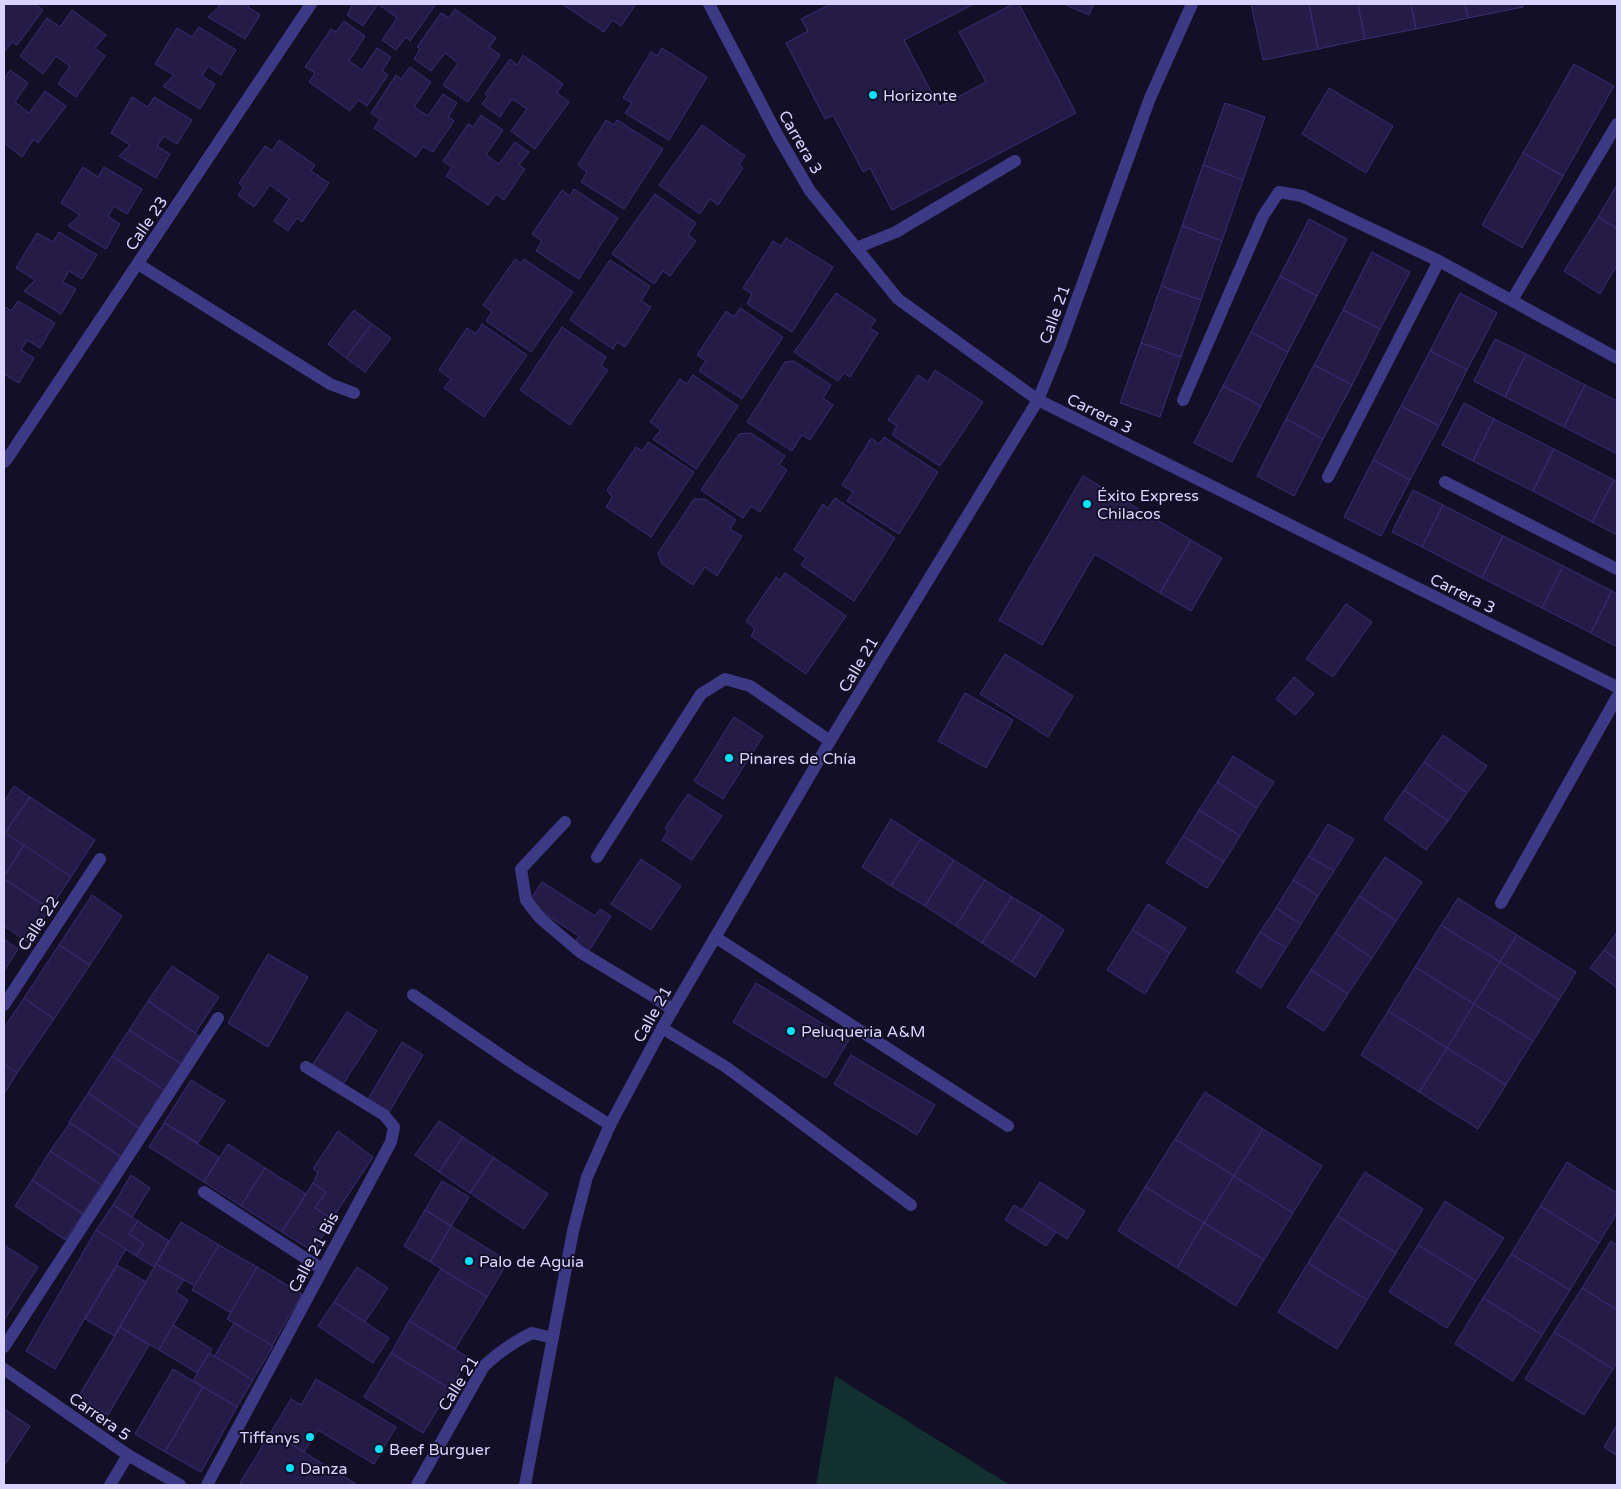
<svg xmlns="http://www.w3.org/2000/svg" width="1621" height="1489" font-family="'Varela Round',sans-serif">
<rect width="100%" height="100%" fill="#130f26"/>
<polygon fill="#12302f" points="835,1376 1010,1485 816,1485"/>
<g fill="#241b47" stroke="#3b2d73">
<polygon points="4,4 35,4 43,10 17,45 12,42 4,52"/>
<polygon points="216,4 250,4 248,7 260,15 245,39 208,17 220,6"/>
<polygon points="349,4 436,4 410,41 406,37 396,50 382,40 397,18 378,4 363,26 347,15 352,6"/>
<polygon points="562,4 636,4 621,26 612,20 604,32"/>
<polygon points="831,4 974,4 904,40 939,107 986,82 959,32 1013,4 1019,4 1076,113 892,210 870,168 863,172 833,115 825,119 786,43 808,31 801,19"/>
<polygon points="1064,4 1094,4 1089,15"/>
<polygon points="1251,4 1309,4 1318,49 1263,60"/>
<polygon points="1309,4 1358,4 1365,39 1318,49"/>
<polygon points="1358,4 1411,4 1416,29 1365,39"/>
<polygon points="1411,4 1465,4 1468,18 1416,29"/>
<polygon points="1465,4 1523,4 1523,7 1468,18"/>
<polygon points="455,9 496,38 489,47 500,55 468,102 443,85 458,63 445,53 431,71 414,59 420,49 417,47 441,13 449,18"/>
<polygon points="72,10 106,35 95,48 105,56 76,97 58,84 70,66 56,56 43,74 20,56 47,18 60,27"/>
<polygon points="344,21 365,36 349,61 362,70 377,48 391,57 382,71 388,75 367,106 358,100 350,111 309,82 315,73 305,67 331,29 336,32"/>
<polygon points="199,27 236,50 221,75 208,66 202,76 215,84 200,109 163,86 174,75 155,64 177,28 192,37"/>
<polygon points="662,48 707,77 669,140 625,113 632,103 623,98 651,52 657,56"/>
<polygon points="523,55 563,84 557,93 569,102 535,149 511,131 527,109 512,99 500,117 482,104 488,96 485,94 510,59 517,65"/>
<polygon points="1574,64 1614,86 1563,176 1523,153"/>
<polygon points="410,67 431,82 414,107 428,116 443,94 457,103 448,117 454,121 433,152 423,146 416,157 374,128 380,119 371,113 396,75 401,79"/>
<polygon points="10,70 28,83 15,102 29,113 45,91 66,106 38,143 34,139 22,157 4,143 4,79"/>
<polygon points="1329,88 1393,126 1366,173 1302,134"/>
<polygon points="132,97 148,107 154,97 192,120 177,144 164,136 157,146 170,154 156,178 119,156 130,145 111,133"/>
<polygon points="1225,103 1265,117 1243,180 1203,165"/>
<polygon points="481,115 503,130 486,155 499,164 515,142 529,152 519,165 525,169 504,200 496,194 488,205 446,176 452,167 443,161 468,124 473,127"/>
<polygon points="606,120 614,125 617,120 663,149 624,209 581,182 587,172 578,165"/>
<polygon points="702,125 745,156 739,165 743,168 718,205 710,199 700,214 659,185"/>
<polygon points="279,140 315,165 311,171 329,183 302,222 297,218 288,231 274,221 289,199 270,185 254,207 238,195 244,187 239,183 265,146 272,151"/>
<polygon points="1523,153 1563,176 1522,248 1482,225"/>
<polygon points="1203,165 1243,180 1222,241 1182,226"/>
<polygon points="83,167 98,177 104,167 142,189 127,214 114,206 108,216 120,224 106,249 68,226 80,215 61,203"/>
<polygon points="1617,185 1617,229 1598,217"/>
<polygon points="574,189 618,218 579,279 536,251 542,241 532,234 562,190 570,196"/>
<polygon points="655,194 696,223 688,235 696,241 670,276 663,271 654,284 612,254"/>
<polygon points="1598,217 1617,229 1617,265 1600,294 1564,271"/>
<polygon points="1309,219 1347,239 1317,296 1280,276"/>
<polygon points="1182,226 1222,241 1201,300 1161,286"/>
<polygon points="59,232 97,255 82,279 69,271 63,282 76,289 61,314 24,291 35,280 16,268 37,233 53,242"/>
<polygon points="786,238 833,267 792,332 747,304 752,294 743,288 773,241 781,246"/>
<polygon points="1372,252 1410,272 1380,329 1343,310"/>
<polygon points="515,259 521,263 524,259 573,292 531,352 486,321 492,312 483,305"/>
<polygon points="610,260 650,286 641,301 651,307 625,347 617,342 613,349 570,320"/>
<polygon points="1280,276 1317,296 1288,352 1251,332"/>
<polygon points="1161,286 1201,300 1181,357 1141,343"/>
<polygon points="836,293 876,320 870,328 878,333 850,377 844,373 838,381 794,352"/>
<polygon points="1460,293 1497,313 1467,370 1430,351"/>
<polygon points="18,301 55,323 40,348 27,340 21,350 34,358 19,383 4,374 4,306 11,311"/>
<polygon points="740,308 783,337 742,399 699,371 706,361 697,355 726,311 734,317"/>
<polygon points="354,310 372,324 346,358 328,344"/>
<polygon points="1343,310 1380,329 1352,385 1314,365"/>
<polygon points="372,324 391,338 365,372 346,358"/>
<polygon points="482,324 527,355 484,417 444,388 451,379 439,370 467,328 476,334"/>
<polygon points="562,327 606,357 601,366 608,370 570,425 520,390"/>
<polygon points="1251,332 1288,352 1261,406 1223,386"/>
<polygon points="1495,339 1526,354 1505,397 1474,381"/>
<polygon points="1141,343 1181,357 1160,417 1120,403"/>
<polygon points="1430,351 1467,370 1439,426 1401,406"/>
<polygon points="1526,354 1585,385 1564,427 1505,397"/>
<polygon points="794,361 831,385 823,398 833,405 810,440 802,435 792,451 747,422 785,362"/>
<polygon points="1314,365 1352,385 1323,439 1286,419"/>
<polygon points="935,370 983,402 940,466 892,435 897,426 888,420 918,375 928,382"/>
<polygon points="693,375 738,406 696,469 653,439 661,430 650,422 680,379 687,384"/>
<polygon points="1585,385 1617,401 1617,454 1564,427"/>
<polygon points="1223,386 1261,406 1232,462 1194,443"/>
<polygon points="1464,403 1494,419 1473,461 1442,445"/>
<polygon points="1401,406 1439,426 1410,480 1373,460"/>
<polygon points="1286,419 1323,439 1294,496 1257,476"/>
<polygon points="1494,419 1554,449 1533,491 1473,461"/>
<polygon points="751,433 785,456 779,465 787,470 760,512 751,506 743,518 701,490 739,434"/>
<polygon points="884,437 938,472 899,534 847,501 853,492 842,485 871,438 879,444"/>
<polygon points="648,442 694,472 651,537 606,507 612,497 607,490 636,447 642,451"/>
<polygon points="1554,449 1614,480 1592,522 1533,491"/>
<polygon points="1373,460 1410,480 1381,536 1344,517"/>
<polygon points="1083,476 1191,540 1160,593 1095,554 1042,645 999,620"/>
<polygon points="1614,480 1617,482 1617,535 1592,522"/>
<polygon points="1413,490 1443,505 1422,547 1392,532"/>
<polygon points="835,498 895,538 854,601 801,565 806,558 794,550 823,504 828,508"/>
<polygon points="694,499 705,499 736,520 730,529 742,536 717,576 705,567 693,585 662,564 658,553"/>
<polygon points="1443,505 1503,536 1482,578 1422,547"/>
<polygon points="1503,536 1563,566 1542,608 1482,578"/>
<polygon points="1191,540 1222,558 1191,611 1160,593"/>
<polygon points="1563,566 1612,591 1591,633 1542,608"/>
<polygon points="785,573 846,616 806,674 751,636 755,629 746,621 776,577 780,580"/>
<polygon points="1612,591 1617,594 1617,647 1591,633"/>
<polygon points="1346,604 1372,622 1333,677 1306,659"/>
<polygon points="1005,654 1073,696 1048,737 980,694"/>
<polygon points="1294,677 1314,694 1295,715 1276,699"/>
<polygon points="965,693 1013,720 986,768 938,741"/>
<polygon points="734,717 763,736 723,799 694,781"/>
<polygon points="1443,735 1487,766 1467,793 1424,762"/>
<polygon points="1233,756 1274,782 1257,808 1217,782"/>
<polygon points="1424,762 1467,793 1448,821 1404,790"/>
<polygon points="1217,782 1257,808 1240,836 1199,810"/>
<polygon points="14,786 30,797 5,833 24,845 4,876 4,802"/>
<polygon points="1404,790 1448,821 1426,850 1384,819"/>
<polygon points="688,794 722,816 692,860 662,840 668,831 665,828"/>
<polygon points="30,797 95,840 71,877 5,833"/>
<polygon points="1199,810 1240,836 1224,862 1183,836"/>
<polygon points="891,819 921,839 891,886 862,867"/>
<polygon points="1328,824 1354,839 1334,871 1308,856"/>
<polygon points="1183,836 1224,862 1207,888 1166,863"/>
<polygon points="921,839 954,860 925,906 891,886"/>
<polygon points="24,845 71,877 50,909 4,879 4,876"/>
<polygon points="1308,856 1334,871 1318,896 1293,880"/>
<polygon points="1385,857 1422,882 1396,921 1359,896"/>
<polygon points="641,859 681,886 651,930 611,904"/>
<polygon points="954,860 985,880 956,926 925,906"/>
<polygon points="4,879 50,909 28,942 4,926"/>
<polygon points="985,880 1012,897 982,943 956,926"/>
<polygon points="1293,880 1318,896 1301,924 1276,908"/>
<polygon points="542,882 595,916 600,909 611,916 587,954 573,945 579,936 528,903"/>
<polygon points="92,895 122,916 90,965 59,945"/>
<polygon points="1359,896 1396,921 1372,958 1335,933"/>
<polygon points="1012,897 1042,915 1012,962 982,943"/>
<polygon points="1458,898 1517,935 1500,962 1441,925"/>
<polygon points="1148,904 1186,928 1170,953 1132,930"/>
<polygon points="1276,908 1301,924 1286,948 1260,932"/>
<polygon points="1042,915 1064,930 1035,977 1012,962"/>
<polygon points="1441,925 1500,962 1474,1004 1415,967"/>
<polygon points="1132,930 1170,953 1145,994 1107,970"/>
<polygon points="1260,932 1286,948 1261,988 1236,972"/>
<polygon points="1617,932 1617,960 1604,950"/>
<polygon points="1335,933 1372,958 1348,994 1311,970"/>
<polygon points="1517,935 1576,972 1559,1000 1500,962"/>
<polygon points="4,939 18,949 4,971"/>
<polygon points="59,945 90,965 54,1019 24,998"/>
<polygon points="1604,950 1617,960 1617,988 1590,968"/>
<polygon points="268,954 308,977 268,1047 228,1023"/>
<polygon points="1500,962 1559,1000 1533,1041 1474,1004"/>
<polygon points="172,966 219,997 195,1033 148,1001"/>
<polygon points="1415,967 1474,1004 1447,1048 1388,1011"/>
<polygon points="1311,970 1348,994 1324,1031 1287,1007"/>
<polygon points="756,983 849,1040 826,1078 733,1022"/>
<polygon points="24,998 54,1019 17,1073 4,1064 4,1028"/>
<polygon points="148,1001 199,1036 181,1064 129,1030"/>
<polygon points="1474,1004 1533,1041 1506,1085 1447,1048"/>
<polygon points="1388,1011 1447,1048 1419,1092 1361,1055"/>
<polygon points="347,1012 377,1031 342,1086 311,1067"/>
<polygon points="129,1030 181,1064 164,1090 112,1056"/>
<polygon points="402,1042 423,1055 388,1114 367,1101"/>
<polygon points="1447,1048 1506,1085 1478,1129 1419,1092"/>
<polygon points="851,1055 935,1105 917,1135 834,1084"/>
<polygon points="112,1056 164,1090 139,1128 88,1093"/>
<polygon points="4,1064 17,1073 4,1094"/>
<polygon points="191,1080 225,1101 198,1143 164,1123"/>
<polygon points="1205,1092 1263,1129 1234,1176 1175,1139"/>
<polygon points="88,1093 139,1128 121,1157 69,1122"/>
<polygon points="439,1121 463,1137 439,1172 415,1155"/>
<polygon points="70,1123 121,1157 101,1185 50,1151"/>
<polygon points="164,1123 219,1157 204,1182 149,1147"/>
<polygon points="1263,1129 1322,1166 1293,1213 1234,1176"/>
<polygon points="338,1131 373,1157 332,1219 315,1208 326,1192 313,1183 318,1172 313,1169"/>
<polygon points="463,1137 494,1158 470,1193 439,1172"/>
<polygon points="1175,1139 1234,1176 1204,1223 1145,1187"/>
<polygon points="228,1144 265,1168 241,1206 204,1182"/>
<polygon points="50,1151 101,1185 83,1214 32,1180"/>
<polygon points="494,1158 548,1194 524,1229 470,1193"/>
<polygon points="1567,1162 1617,1193 1617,1213 1599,1243 1540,1206"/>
<polygon points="265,1168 306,1194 282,1232 241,1206"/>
<polygon points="1365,1172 1423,1209 1396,1253 1337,1216"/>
<polygon points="131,1175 150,1188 132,1217 113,1205"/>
<polygon points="1234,1176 1293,1213 1264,1260 1204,1223"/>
<polygon points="32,1180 83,1214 65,1240 15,1206"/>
<polygon points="442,1181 469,1197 451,1226 425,1210"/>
<polygon points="1040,1182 1085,1211 1067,1239 1022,1210"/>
<polygon points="313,1183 326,1192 315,1208 332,1219 314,1252 282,1232"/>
<polygon points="1145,1187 1204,1223 1177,1268 1118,1231"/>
<polygon points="1445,1201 1504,1238 1476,1281 1418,1245"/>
<polygon points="113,1205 138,1221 129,1234 144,1244 136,1256 96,1230"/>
<polygon points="1014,1205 1056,1232 1046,1246 1005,1220"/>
<polygon points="1540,1206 1599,1243 1570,1290 1511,1254"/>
<polygon points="425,1210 451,1226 430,1262 404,1246"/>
<polygon points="1337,1216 1396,1253 1367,1300 1308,1263"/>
<polygon points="138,1221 169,1241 154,1267 136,1256 144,1244 129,1234"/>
<polygon points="181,1222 219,1245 195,1286 156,1264"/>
<polygon points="1204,1223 1264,1260 1236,1306 1177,1268"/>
<polygon points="451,1226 508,1261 487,1297 430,1262"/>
<polygon points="96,1230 126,1249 55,1369 26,1351"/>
<polygon points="1611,1241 1617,1245 1617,1310 1582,1288"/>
<polygon points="4,1245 38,1267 4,1320"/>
<polygon points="219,1245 257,1267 231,1313 192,1290"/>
<polygon points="1418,1245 1476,1281 1447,1328 1389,1292"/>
<polygon points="1511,1254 1570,1290 1542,1335 1483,1298"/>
<polygon points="1308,1263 1367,1300 1337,1349 1278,1312"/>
<polygon points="156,1264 184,1280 176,1292 188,1300 159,1350 120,1327"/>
<polygon points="117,1265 146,1282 114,1336 85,1319"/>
<polygon points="257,1267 302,1294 272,1346 227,1319"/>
<polygon points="357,1267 388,1288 365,1322 334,1302"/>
<polygon points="441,1269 487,1297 455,1349 409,1321"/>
<polygon points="1582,1288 1617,1310 1617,1362 1613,1369 1554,1332"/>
<polygon points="1483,1298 1542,1335 1513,1381 1455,1344"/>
<polygon points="334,1302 389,1338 373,1363 318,1326"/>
<polygon points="409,1321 469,1358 450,1389 391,1353"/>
<polygon points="234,1323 273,1346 253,1380 214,1357"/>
<polygon points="173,1325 212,1349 197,1373 159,1350"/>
<polygon points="120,1327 149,1345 108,1415 78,1397"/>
<polygon points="1554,1332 1613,1369 1584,1415 1525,1379"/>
<polygon points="209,1353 253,1380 237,1407 193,1381"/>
<polygon points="391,1353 450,1389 423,1433 364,1397"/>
<polygon points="173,1369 203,1387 165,1452 135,1434"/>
<polygon points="316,1379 396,1427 374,1464 318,1430 304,1452 271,1432 291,1399 301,1405"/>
<polygon points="203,1387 237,1407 201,1472 165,1452"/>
<polygon points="4,1409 30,1426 4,1466"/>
<polygon points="1617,1425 1617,1456 1604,1447"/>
<polygon points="271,1432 356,1484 355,1485 244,1485 240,1483"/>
</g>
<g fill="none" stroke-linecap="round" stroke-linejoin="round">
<g stroke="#3d3a85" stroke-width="12">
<polyline points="709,4 778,136 810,191 898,299 1038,400 1617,687"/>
<polyline points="856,248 896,232 1015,161"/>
<polyline points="138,264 330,384 354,393"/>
<polyline points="1512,300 1617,124"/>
<polyline points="1183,400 1263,216 1279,192 1302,196 1439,261 1617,358"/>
<polyline points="4,462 7,459 311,4"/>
<polyline points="1328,477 1439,261"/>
<polyline points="1445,482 1617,569"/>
<polyline points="565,822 521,869 526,900 540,918 580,952 653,996 673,1010"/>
<polyline points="597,857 701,694 725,679 750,686 830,741"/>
<polyline points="1501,903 1617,697"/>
<polyline points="715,937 1008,1126"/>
<polyline points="413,995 520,1068 610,1125"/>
<polyline points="4,1005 100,859"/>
<polyline points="662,1028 726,1067 911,1205"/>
<polyline points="204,1192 322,1269"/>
<polyline points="4,1347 218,1018"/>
<polyline points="4,1369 128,1455 180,1485"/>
<polyline points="110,1485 128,1455"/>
<polyline points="207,1485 391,1142 394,1127 384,1115 306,1067"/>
<path d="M417,1485L484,1366C499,1352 513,1342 532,1333L553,1338"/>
<polyline points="525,1485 573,1231 587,1177 610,1125 662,1028 830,741 1038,400 1060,346 1150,98 1192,4"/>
</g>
</g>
<g fill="#00e5ff" stroke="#130f26" stroke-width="2">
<circle cx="873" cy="95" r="5"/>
<circle cx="1087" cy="504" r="5"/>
<circle cx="729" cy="758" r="5"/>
<circle cx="791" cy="1031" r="5"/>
<circle cx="469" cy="1261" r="5"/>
<circle cx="310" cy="1437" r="5"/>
<circle cx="379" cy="1449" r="5"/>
<circle cx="290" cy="1468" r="5"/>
</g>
<g text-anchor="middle" stroke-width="4" stroke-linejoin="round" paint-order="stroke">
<g font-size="16" fill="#d9d4ff" stroke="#130f26" text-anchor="start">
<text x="883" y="101">Horizonte</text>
<text x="1097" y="501">Éxito Express<tspan x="1097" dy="18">Chilacos</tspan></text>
<text x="739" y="764">Pinares de Chía</text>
<text x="801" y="1037">Peluqueria A&amp;M</text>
<text x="479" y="1267">Palo de Aguia</text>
<text x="300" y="1443" text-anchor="end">Tiffanys</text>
<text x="389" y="1455">Beef Burguer</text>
<text x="300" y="1474">Danza</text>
</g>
<g font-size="16" fill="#d9d4ff" stroke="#130f26">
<text transform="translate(801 142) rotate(60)" y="6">Carrera 3</text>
<text transform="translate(146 223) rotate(-56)" y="6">Calle 23</text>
<text transform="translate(1054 314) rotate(-70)" y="6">Calle 21</text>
<text transform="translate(1100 413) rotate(26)" y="6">Carrera 3</text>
<text transform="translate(1463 593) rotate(26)" y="6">Carrera 3</text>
<text transform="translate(858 664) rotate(-59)" y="6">Calle 21</text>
<text transform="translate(38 923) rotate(-57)" y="6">Calle 22</text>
<text transform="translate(652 1014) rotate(-61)" y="6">Calle 21</text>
<text transform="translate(313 1252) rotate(-62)" y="6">Calle 21 Bis</text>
<text transform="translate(458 1383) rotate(-58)" y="6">Calle 21</text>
<text transform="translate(100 1416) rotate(35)" y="6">Carrera 5</text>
</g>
</g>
<rect width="1621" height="1489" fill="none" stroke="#d9d4ff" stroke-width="10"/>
</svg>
